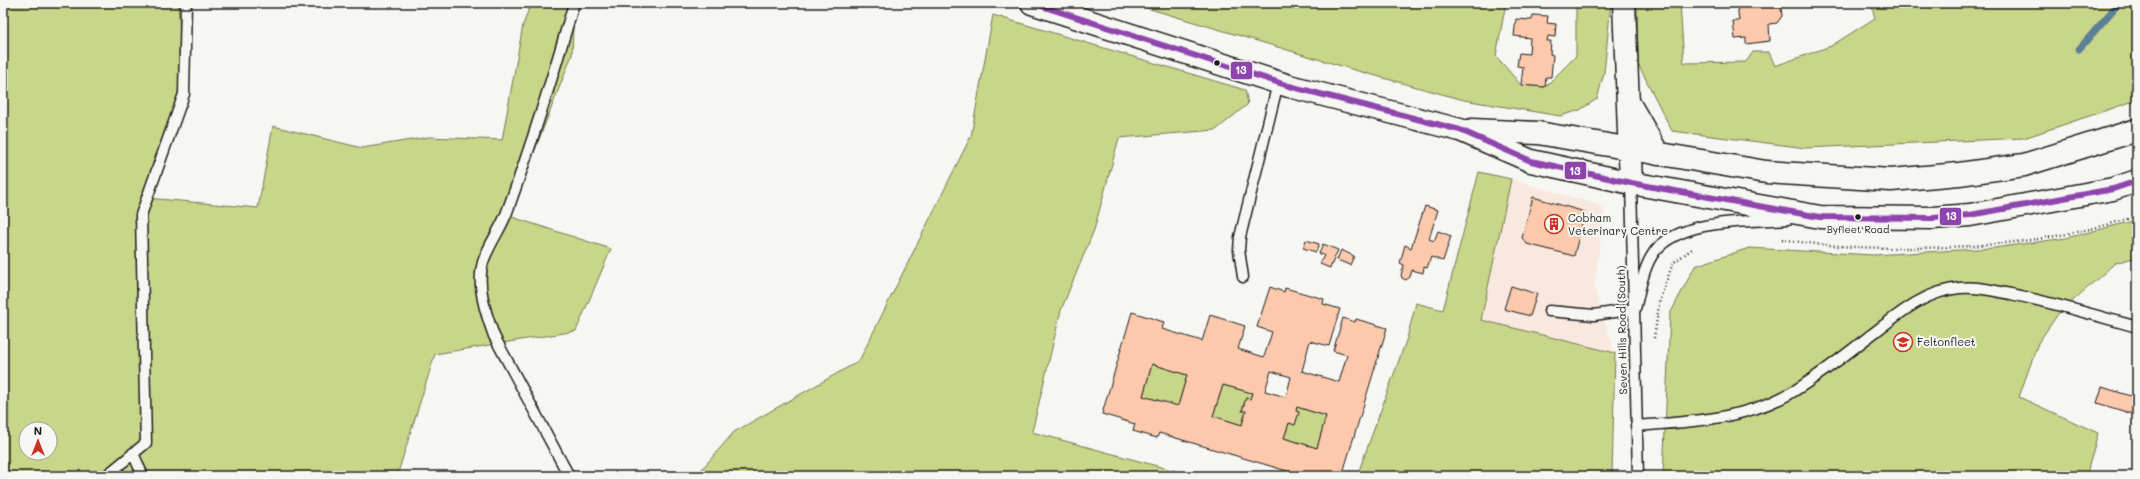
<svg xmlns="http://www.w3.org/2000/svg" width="2140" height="479" font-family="Mali,sans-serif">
<rect width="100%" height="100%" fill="#f6f6f2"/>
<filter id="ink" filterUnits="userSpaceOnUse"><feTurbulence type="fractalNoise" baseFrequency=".025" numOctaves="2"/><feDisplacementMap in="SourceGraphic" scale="8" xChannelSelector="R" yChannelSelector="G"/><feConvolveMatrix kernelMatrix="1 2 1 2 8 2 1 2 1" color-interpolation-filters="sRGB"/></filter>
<g filter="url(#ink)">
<polygon fill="#f8e8dd" points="1511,179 1605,207 1594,288 1615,353 1481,320"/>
<g fill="#c8d689" stroke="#727952" fill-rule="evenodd">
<path d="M3,3H178L184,94L147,198L258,208L273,126L362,148L429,137L502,140L523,25L531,3H574L572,55L509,216L611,249L576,331L435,354L397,476H3ZM26,429H50V453H26Z"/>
<polygon points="1130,3 1506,3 1496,56 1521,85 1545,87 1576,56 1576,3 1611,3 1604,73 1597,99 1580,110 1560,116 1464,100 1358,71"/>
<polygon points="1637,3 1680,3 1684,63 1746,62 1753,52 1769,52 1775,66 1831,46 1875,18 1871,3 2137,3 2137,100 2024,138 1806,148 1672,131 1638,64"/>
<polygon points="993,15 1245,90 1248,104 1216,130 1119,138 1094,230 1061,310 1032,432 1194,476 696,476 734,432 859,361 971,136"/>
<polygon points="1479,172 1511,179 1481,320 1615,353 1612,476 1357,476 1407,338 1416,303 1443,310"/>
<polygon points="2137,220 2137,257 2115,263 2058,314 2038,343 2019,397 2098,433 2087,473 2095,476 1663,476 1670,314 1695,266 1749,248 1873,255 1994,248 2066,238"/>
<polygon points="1152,364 1187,375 1178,406 1143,396"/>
<polygon points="1223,385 1252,393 1250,399 1246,398 1242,410 1246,411 1242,425 1213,416"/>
<polygon points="1297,407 1326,416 1317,448 1284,438 1289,423 1295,424 1299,412 1296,411"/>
</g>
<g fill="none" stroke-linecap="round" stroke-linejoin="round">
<polyline stroke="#5a8195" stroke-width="7" points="2079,49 2119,3"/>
</g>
<g fill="#fcc9ac" stroke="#1c1c1c" fill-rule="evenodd">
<polygon points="1737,3 1776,3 1781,8 1782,16 1777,23 1769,24 1770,41 1746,44 1746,38 1735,39 1733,21 1739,21"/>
<polygon points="1533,15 1548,16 1547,23 1556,24 1555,37 1548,36 1547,41 1551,41 1550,54 1553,55 1551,77 1546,77 1545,87 1521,85 1523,67 1517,66 1519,53 1529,54 1530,38 1514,36 1516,19 1532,20"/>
<polygon points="1533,197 1585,212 1574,256 1527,244 1522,238"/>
<polygon points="1425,206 1438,210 1429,239 1434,241 1438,231 1451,236 1443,261 1431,257 1427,268 1424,267 1423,273 1412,270 1410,277 1406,280 1402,278 1401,275 1404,265 1400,263 1405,245 1411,248"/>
<polygon points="1306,240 1319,244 1316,252 1303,248"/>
<polygon points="1323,244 1338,250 1330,268 1320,264 1324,255 1319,254"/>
<polygon points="1341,250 1354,256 1350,265 1337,260"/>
<polygon points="1511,286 1537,294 1530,316 1504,309"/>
<path d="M1270,287L1284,292L1285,288L1324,299L1323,304L1340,309L1329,346L1310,341L1302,371L1339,382L1347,355L1333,351L1343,318L1355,322L1356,319L1387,328L1342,476L1323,472L1321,476H1304L1159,433L1157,438L1133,431L1135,424L1102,414L1132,312L1164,322L1162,329L1202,341L1210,315L1245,326L1238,349L1264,357L1272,332L1257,327ZM1152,364L1187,375L1178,406L1143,396ZM1271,371L1291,377L1286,397L1265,391ZM1223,385L1252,393L1250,399L1246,398L1242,411H1246L1242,425L1213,416ZM1297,407L1326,416L1317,448L1284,438L1289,423L1295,425L1299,412L1296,411Z"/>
<polygon points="2102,387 2137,398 2136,415 2097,403"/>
<polygon points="2137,456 2137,476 2132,476 2133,471"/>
</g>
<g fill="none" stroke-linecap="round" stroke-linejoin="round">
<defs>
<g id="service">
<polyline points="1631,183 1638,476"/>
<polyline points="1243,277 1239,250 1240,237 1278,83"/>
<path d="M1549,311L1594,315L1635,309C1640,290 1643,267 1655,251C1683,218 1749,222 1788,219"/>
<path d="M1636,426C1688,422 1742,420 1789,394C1820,376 1847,353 1875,332C1901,312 1926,291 1960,288C1977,286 1994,291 2011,294C2054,303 2095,315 2137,327"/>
<polyline points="133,453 143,476"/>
<polyline points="106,476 146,443 141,215 184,94 186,3"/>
<path d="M569,476L494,336C486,314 476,285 483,262C489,244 501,229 507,212C532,143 554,73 574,3"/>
</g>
<g id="secondary">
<polyline points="1624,3 1631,183"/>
<polyline points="1630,105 1658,154"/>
</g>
<g id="primary">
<polyline points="1032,3 1289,86 1460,130 1531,161 1631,183 1820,217 1933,218 1970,215 2113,189 2137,181"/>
<polyline points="1472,130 1538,133 1766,172 1891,180 1959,174 2024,165 2137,130"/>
</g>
</defs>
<use href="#service" stroke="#1c1c1c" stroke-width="13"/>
<use href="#secondary" stroke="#1c1c1c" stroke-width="25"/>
<use href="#primary" stroke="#1c1c1c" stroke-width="25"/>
<g stroke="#1c1c1c" stroke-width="2.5" stroke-dasharray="1 3" stroke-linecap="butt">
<path d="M1782,239C1825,247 1868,248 1912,248C1990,247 2062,240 2137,216"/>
<polyline points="1654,338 1660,299 1673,263 1692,249"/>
</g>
<use href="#service" stroke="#f6f6f2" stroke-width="10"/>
<use href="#secondary" stroke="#f6f6f2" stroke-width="22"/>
<use href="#primary" stroke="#f6f6f2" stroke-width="22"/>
<defs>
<polyline id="bus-1" points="1032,3 1289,86 1460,130 1531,161 1631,183 1820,217 1933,218 1970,215 2113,189 2137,181"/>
</defs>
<use href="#bus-1" stroke="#f6f6f2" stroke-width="9"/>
<use href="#bus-1" stroke="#8e44ad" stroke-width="6"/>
</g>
</g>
<defs>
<symbol id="building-ring" viewBox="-11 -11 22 22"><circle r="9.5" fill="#f6f6f2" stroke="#c8321e" stroke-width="1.5"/><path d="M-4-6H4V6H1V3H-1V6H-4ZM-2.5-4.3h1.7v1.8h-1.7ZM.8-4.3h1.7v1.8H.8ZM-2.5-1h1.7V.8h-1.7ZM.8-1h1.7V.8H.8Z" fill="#c8321e"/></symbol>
<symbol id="school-ring" viewBox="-11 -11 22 22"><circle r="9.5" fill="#f6f6f2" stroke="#c8321e" stroke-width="1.5"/><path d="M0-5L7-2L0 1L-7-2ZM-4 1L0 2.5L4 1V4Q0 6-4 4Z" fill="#c8321e"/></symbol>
</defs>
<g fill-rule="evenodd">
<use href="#building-ring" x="1543" y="213" width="22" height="22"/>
<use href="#school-ring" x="1892" y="331" width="22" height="22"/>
</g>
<g fill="#1c1c1c" stroke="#f6f6f2" stroke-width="1.5">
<circle cx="1217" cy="63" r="3.5"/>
<circle cx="1858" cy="217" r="3.5"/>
</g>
<g text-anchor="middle" stroke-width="4" stroke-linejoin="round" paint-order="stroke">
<g font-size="10" fill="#1c1c1c" stroke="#f6f6f2">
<text x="1858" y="233">Byfleet Road</text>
</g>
<g font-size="11" fill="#1c1c1c" stroke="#f6f6f2" text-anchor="start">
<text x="1568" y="222">Cobham<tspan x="1568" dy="13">Veterinary Centre</tspan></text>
<text x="1917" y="346">Feltonfleet</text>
</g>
<g font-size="11" fill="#1c1c1c" stroke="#f6f6f2">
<text transform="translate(1622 330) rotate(-91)" y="4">Seven Hills Road (South)</text>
</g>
</g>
<g stroke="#f6f6f2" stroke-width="1.5">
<rect x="1230" y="61" width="23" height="19" rx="4" fill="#8e44ad"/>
<rect x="1564" y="161" width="23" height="19" rx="4" fill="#8e44ad"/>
<rect x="1939" y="207" width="23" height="19" rx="4" fill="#8e44ad"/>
</g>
<g font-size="11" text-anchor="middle" font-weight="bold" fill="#fff">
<text x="1241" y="74">13</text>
<text x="1575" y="175">13</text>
<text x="1951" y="220">13</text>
</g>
<rect width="2140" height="479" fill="none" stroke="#f6f6f2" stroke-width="16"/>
<rect x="8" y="8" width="2124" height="463" fill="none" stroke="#1c1c1c" stroke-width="1.5" filter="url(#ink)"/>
<g transform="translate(38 441)"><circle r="19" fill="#f6f6f2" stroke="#9f9f9c"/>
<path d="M0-3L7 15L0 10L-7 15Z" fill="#c8321e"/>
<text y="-6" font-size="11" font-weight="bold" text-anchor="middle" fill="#1c1c1c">N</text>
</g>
</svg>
